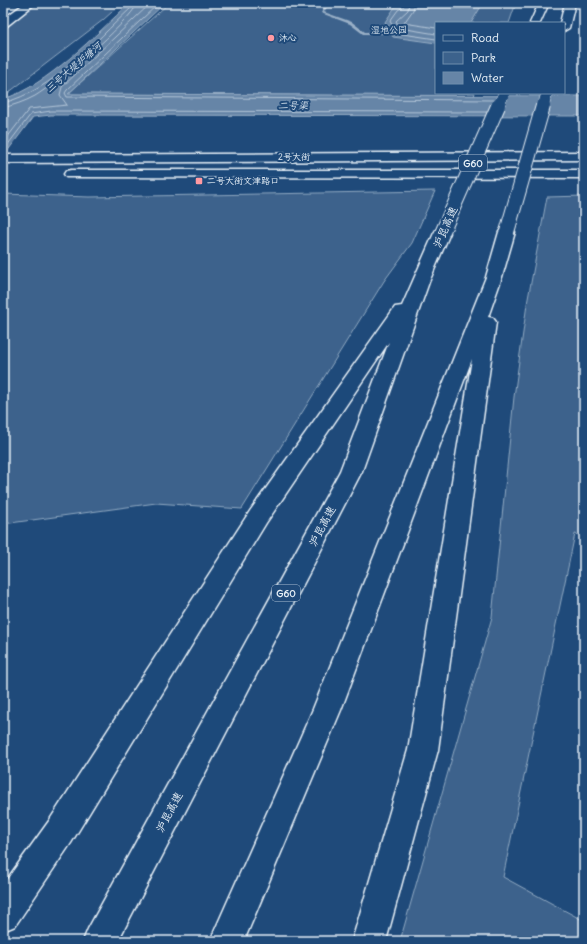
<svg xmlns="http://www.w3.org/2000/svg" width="587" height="944" font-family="Delius,'LXGW WenKai TC',sans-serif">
<rect width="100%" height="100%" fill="#1f4a7a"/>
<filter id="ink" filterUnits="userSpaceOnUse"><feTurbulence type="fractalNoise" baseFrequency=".025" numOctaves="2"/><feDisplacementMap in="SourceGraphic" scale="8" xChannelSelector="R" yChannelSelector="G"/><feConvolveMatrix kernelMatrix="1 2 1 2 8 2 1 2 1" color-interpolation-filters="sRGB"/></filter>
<g filter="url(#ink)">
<g fill="#3c628c" stroke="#92aac2">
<polygon points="37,3 122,3 103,20 8,93 3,94 3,26"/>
<polygon points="169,3 516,3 509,23 436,23 436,93 475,93 474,96 68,94"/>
<polygon points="435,191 412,243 384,281 242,509 156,503 3,524 3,194 89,197"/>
<polygon points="584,196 584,536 575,534 503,877 584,921 584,941 400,941 492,617 514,397 527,304 547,197"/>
</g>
<g fill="#6685a7" stroke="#9ab0c7">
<path d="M130,3H165L68,94L584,96V116L51,115L33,117L3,157V99C46,87 96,34 130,3Z"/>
<polygon points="404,3 473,3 482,5 471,23 436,23 436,43 393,37 385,22 395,7"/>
</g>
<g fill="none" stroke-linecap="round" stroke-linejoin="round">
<g stroke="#b4c6d8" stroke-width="1">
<polyline points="159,3 67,90 65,93 67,97 493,100"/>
<polyline points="404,3 403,7 398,10 390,21 396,33 436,39"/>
<polyline points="409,3 408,10 396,21 400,28 436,34"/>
<polyline points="415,3 413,10 404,23 436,28"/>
<path d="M3,103C54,90 93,43 131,8L133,3"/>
<path d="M3,108C14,105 24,102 35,96C58,82 126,26 138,3"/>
<polyline points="3,143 29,109 67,105 60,95 62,87 151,3"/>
<polyline points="3,151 31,114 51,111 487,112"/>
</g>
<polygon fill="#9ab0c7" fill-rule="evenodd" points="328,3 333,3 328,6 324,12 352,22 365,32 392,32 394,33 392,34 363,34 350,24 321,13 326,4"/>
<defs>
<g id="primary">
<polygon points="25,3 36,3 7,26 3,27 3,19"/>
<polygon points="584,152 584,160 3,163 3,155"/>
<polygon points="71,170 584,170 584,178 66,177 64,174 66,171"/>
</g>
<g id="highway">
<polygon points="539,3 549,3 540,23 530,23"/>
<polygon points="565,3 575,3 569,28 564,31 564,23 560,23"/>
<polygon points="507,227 513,229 515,232 502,277 488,317 493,318 496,322 438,750 386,941 352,941 408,750 472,359 341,710 244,941 210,941 313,709 486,277 499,232 501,229"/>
<polygon points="442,228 448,230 450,233 429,282 362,471 118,941 83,941 88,929 340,471 389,342 266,523 71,843 15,926 3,931 3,885 49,821 250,511 395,307 402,306 434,233 436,230"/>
</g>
</defs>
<use href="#primary" stroke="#e8f1f8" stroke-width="3"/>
<use href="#highway" stroke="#e8f1f8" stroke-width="3"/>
<use href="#primary" fill="#1f4a7a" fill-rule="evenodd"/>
<use href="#highway" fill="#1f4a7a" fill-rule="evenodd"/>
<defs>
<g id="highway-bridge-far1">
<polyline points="498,107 504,93"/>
<polyline points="543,107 547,93"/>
</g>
<g id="highway-bridge">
<polyline points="507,232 543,106"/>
<polyline points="442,233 498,106"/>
</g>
</defs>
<use href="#highway-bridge-far1" stroke="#e8f1f8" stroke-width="12" stroke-linecap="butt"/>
<use href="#highway-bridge" stroke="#e8f1f8" stroke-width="16" stroke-linecap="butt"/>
<use href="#highway-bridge-far1" stroke="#1f4a7a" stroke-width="11"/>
<use href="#highway-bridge" stroke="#1f4a7a" stroke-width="14"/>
</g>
</g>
<g fill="#ff9aa2" stroke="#1f4a7a" stroke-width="1.5">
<circle cx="271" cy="38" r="4"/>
<rect x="195" y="177" width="8" height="8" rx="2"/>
</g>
<g text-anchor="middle" stroke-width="4" stroke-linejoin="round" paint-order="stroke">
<g font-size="9" fill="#d7e3ed" stroke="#1f4a7a">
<text x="389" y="33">湿地公园</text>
</g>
<g font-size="9" fill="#e8f1f8" stroke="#1f4a7a" text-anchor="start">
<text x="279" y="41">沐心</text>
<text x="207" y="184">二号大街文津路口</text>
</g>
<g font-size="9" fill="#e8f1f8" stroke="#1f4a7a">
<text x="294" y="160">2号大街</text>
</g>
<g font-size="10" font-style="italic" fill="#d4e1ec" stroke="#1f4a7a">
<text transform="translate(73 67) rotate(-41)" y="4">三号大堤护塘河</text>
<text x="293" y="109">二号渠</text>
</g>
<g fill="#1f4a7a" stroke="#acbfd2" stroke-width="1">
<rect x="459" y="155" width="28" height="16" rx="3"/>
<rect x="272" y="585" width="28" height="16" rx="3"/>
</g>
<g font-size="10" font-weight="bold" fill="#e8f1f8">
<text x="473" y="167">G60</text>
<text x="286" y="597">G60</text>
</g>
<g font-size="11" fill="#e8f1f8" stroke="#1f4a7a">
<text transform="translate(445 227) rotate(-66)" y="4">沪昆高速</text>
<text transform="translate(322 526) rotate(-62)" y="4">沪昆高速</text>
<text transform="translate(169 812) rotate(-62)" y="4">沪昆高速</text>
</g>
</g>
<rect width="587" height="944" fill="none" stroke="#1f4a7a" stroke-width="16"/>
<rect x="8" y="8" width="571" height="928" fill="none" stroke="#e8f1f8" stroke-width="1.5" filter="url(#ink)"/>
<rect x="435" y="22" width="130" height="72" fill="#1f4a7a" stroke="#6f8dac"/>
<rect x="443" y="35" width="20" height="6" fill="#1f4a7a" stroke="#6f8dac"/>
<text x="471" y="42" font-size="12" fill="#e8f1f8">Road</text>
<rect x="443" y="52" width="20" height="12" fill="#3c628c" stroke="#6f8dac"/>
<text x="471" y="62" font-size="12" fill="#e8f1f8">Park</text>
<rect x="443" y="72" width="20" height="12" fill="#6685a7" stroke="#6f8dac"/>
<text x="471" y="82" font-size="12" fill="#e8f1f8">Water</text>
</svg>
